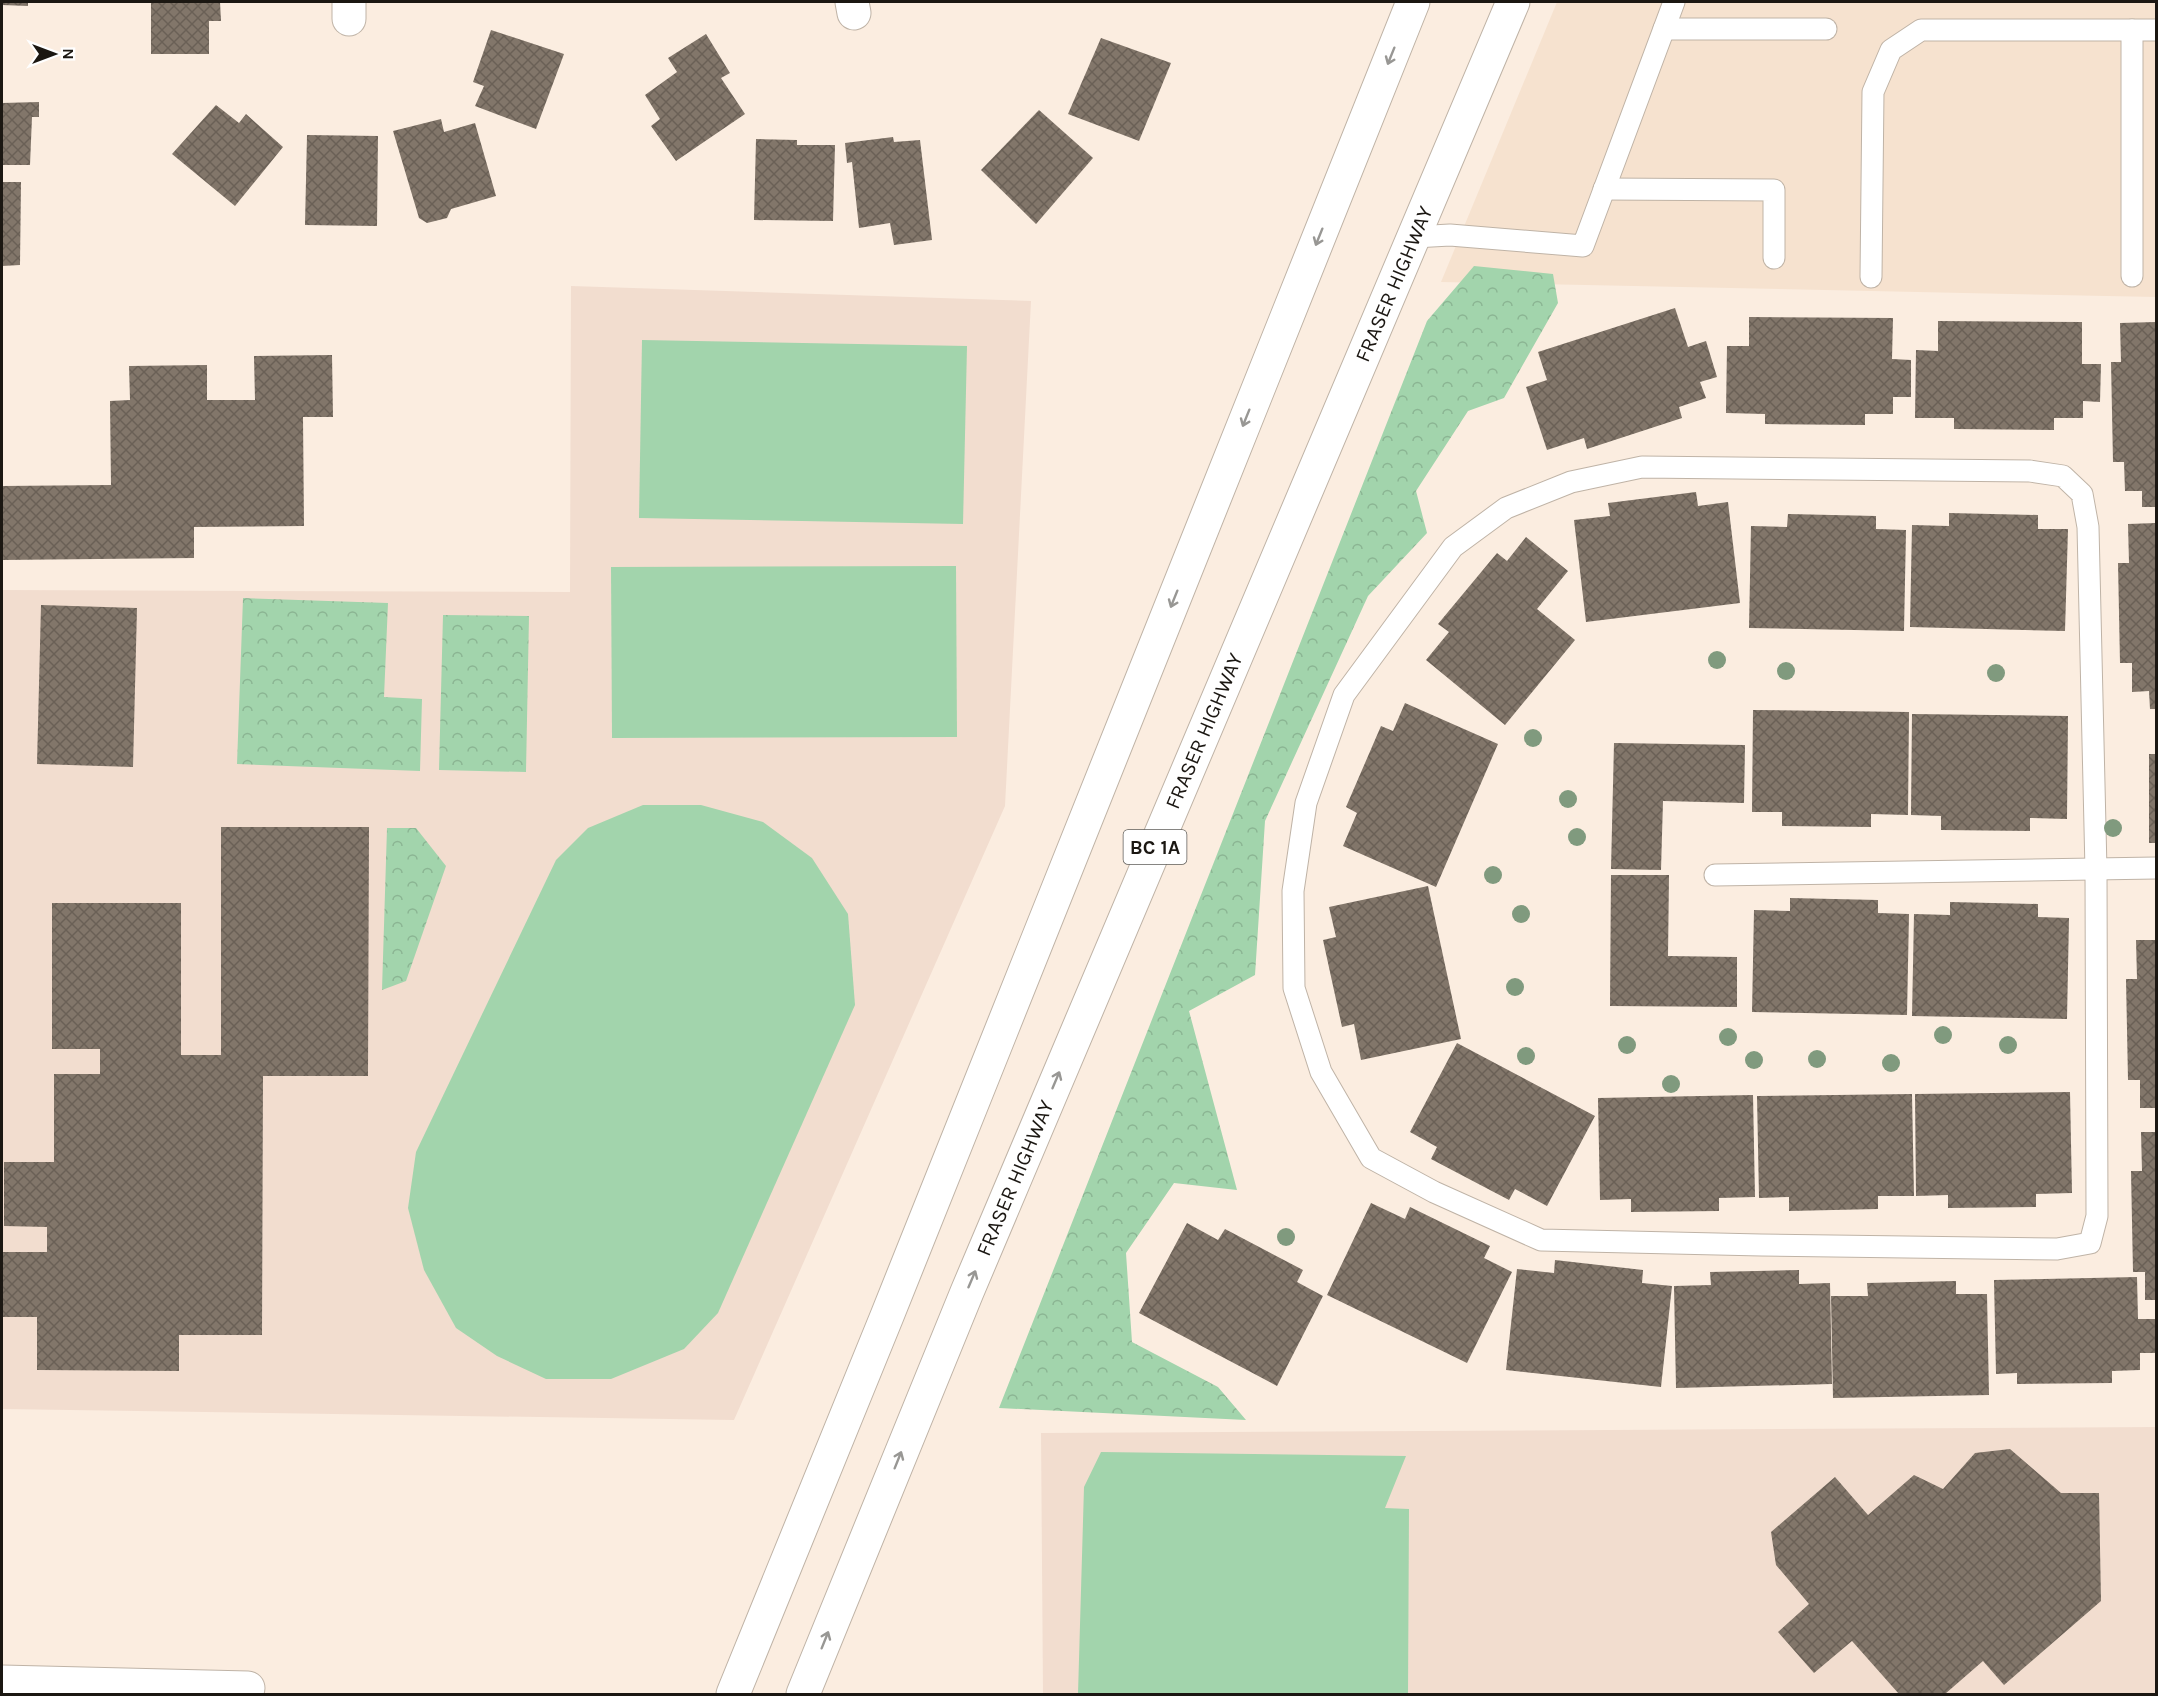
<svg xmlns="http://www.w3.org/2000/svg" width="2158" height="1696" font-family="Karla,sans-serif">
<defs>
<pattern id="forest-crowns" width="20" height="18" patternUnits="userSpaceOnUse" patternTransform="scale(1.5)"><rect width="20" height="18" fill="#a2d4ac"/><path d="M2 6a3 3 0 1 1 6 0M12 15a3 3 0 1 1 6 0" fill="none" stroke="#8bb593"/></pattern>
<pattern id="building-cross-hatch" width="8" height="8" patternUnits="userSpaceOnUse" patternTransform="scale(1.5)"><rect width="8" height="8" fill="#82766a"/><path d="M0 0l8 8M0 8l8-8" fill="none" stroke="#6a6056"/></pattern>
</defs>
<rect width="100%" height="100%" fill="#fbede0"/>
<polygon fill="#f6e2cf" points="1557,2 2156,2 2156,297 1441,282"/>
<g fill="#f2ddcf">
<polygon points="571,286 1031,301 1005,806 734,1420 2,1409 2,590 570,592"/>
<polygon points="2156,1427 2156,1694 1043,1694 1041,1433"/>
</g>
<g fill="url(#forest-crowns)">
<polygon points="1474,266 1553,274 1558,303 1504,398 1468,411 1416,491 1427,533 1368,596 1265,821 1255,975 1189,1011 1237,1190 1174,1183 1126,1253 1132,1342 1218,1387 1246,1420 999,1408 1427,321"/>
<polygon points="243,598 388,603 384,697 422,699 420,771 237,764"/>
<polygon points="443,615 529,616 526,772 439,770"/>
<polygon points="387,828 416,828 446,866 406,981 382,990"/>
</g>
<g fill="#a2d4ac">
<polygon points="642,340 967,346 963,524 639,518"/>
<polygon points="956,566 957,737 612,738 611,567"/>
<polygon points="643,805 701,805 763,822 812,858 848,914 855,1005 718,1313 684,1349 611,1379 546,1379 497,1356 456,1328 424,1270 408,1208 416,1152 556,860 588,828"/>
<polygon points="1101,1452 1406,1456 1385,1508 1409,1509 1408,1694 1078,1694 1084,1487"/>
</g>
<g fill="url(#building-cross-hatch)">
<polygon points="2,2 28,2 28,6 2,5"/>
<polygon points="151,2 220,2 221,21 209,21 209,54 151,54"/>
<polygon points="491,30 564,54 536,129 475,106 484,86 473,82"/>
<polygon points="706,34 730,73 721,78 745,114 676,161 651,126 660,119 645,95 677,72 668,58"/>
<polygon points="1101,38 1171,63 1139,141 1068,114"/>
<polygon points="39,102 39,117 32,117 30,165 2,165 2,103"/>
<polygon points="216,105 239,123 246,114 283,147 235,206 172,154"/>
<polygon points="1039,110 1093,158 1036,224 981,170"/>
<polygon points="441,119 444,132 475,123 496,196 451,209 447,218 427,223 419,218 393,131"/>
<polygon points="307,135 378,136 377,226 305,225"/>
<polygon points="893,137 894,142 920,140 932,240 894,245 890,223 859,228 852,162 847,163 845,143"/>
<polygon points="756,139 797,140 797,145 835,145 833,221 754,220"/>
<polygon points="2,182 21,182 20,265 2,266"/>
<polygon points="1675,308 1688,347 1706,341 1717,377 1700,382 1706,398 1679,407 1682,418 1587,449 1584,438 1547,450 1526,387 1547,380 1538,352"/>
<polygon points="1749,317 1893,318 1892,359 1911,360 1911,397 1893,397 1893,414 1865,414 1865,425 1765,424 1765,414 1726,413 1727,346 1749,346"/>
<polygon points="1938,321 2082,322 2082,364 2101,364 2100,402 2083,401 2083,418 2054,418 2054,430 1954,429 1954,418 1915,418 1916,350 1938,351"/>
<polygon points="2156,322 2156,507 2142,507 2142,491 2125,491 2124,462 2113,462 2111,362 2121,362 2120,323"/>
<polygon points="332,355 333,417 303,417 304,526 194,527 194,558 2,560 2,486 111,485 110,401 130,400 129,366 207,365 207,400 255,400 254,356"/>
<polygon points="1696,492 1698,506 1728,502 1740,603 1586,622 1574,520 1610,516 1608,503"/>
<polygon points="1949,513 2038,515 2038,529 2068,529 2065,631 1910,627 1912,525 1949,526"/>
<polygon points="1788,514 1876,516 1876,529 1906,530 1904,631 1749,628 1751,526 1787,527"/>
<polygon points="2156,523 2156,709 2150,709 2149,691 2132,692 2132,663 2120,663 2118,563 2129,563 2128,524"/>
<polygon points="1526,537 1568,571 1537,609 1575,640 1505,725 1426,660 1449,632 1438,624 1497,553 1507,561"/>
<polygon points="41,605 137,608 133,767 37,764"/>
<polygon points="1405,703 1498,744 1436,887 1343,846 1357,813 1346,807 1381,726 1393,731"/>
<polygon points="1753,710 1909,712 1908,815 1871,814 1871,827 1782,826 1782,812 1752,812"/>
<polygon points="1912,714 2068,716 2067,819 2030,818 2030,831 1941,830 1941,816 1911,815"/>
<polygon points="1614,743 1745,745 1744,803 1663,801 1661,870 1611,869"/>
<rect x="2149" y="754" width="7" height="89"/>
<polygon points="221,827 369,827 368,1076 263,1076 262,1335 179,1335 179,1371 37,1370 37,1317 2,1317 2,1252 47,1252 47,1227 4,1226 4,1162 54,1162 54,1074 100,1074 100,1049 52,1049 52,903 181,903 181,1055 221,1055"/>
<polygon points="1611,875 1669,875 1668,956 1737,957 1737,1007 1610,1006"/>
<polygon points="1428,886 1461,1039 1361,1060 1354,1024 1342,1027 1323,940 1336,937 1329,907"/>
<polygon points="1790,898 1878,900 1878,913 1909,914 1907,1015 1752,1012 1754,910 1790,911"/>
<polygon points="1950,902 2038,904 2038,917 2069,918 2067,1019 1912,1016 1914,914 1950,915"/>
<polygon points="2136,940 2156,940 2156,1108 2140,1108 2140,1080 2128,1080 2126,979 2137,979"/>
<polygon points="1457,1043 1595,1116 1547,1206 1515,1189 1509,1200 1431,1159 1437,1147 1410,1132"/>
<polygon points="2070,1092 2072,1193 2036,1194 2036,1207 1948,1208 1948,1195 1916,1196 1915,1094"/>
<polygon points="1912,1094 1914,1196 1878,1196 1878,1209 1789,1211 1789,1197 1759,1198 1757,1096"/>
<polygon points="1753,1095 1755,1197 1719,1198 1719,1211 1631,1212 1631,1199 1600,1200 1598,1098"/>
<polygon points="2141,1132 2156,1132 2156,1300 2145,1300 2145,1272 2133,1272 2131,1171 2142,1171"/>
<polygon points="1371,1203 1405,1219 1410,1207 1490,1246 1484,1258 1512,1272 1467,1363 1327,1295"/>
<polygon points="1187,1223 1218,1240 1225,1229 1303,1270 1297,1282 1323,1296 1277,1386 1139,1313"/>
<polygon points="1555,1260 1643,1270 1642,1283 1672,1286 1661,1387 1506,1370 1517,1269 1554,1273"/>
<polygon points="1799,1270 1799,1284 1830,1283 1832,1384 1676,1388 1674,1286 1711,1285 1710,1272"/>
<polygon points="2137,1277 2138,1319 2156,1319 2156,1353 2140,1353 2140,1370 2112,1371 2112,1383 2017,1384 2017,1373 1996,1374 1994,1280"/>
<polygon points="1956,1281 1956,1294 1987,1294 1989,1395 1833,1398 1831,1296 1868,1296 1867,1283"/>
<polygon points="2010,1449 2061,1493 2099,1493 2101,1601 2004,1685 1983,1661 1945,1694 1899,1694 1852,1641 1814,1673 1778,1632 1809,1604 1776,1565 1771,1532 1835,1477 1868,1515 1914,1475 1943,1489 1975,1453"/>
</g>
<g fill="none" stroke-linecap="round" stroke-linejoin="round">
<defs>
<g id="service">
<polyline points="1664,29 1826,29"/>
<polyline points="2132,30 2132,276"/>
<polyline points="1604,189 1774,190 1774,258"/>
<polyline points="1414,237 1450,235 1583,246 1674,2"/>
<polyline points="1871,277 1873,92 1891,50 1921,30 2156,30"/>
<polygon points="1642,467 2030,471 2063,476 2082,494 2088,527 2096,870 2097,1216 2090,1243 2057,1249 1761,1245 1541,1240 1434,1192 1371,1158 1321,1072 1294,988 1293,891 1306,803 1344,695 1453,547 1506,508 1571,482"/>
<polyline points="1715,875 2156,868"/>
</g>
<g id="minor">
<polyline points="349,2 349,19"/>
<polyline points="852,2 854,13"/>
<polyline points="2,1682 248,1688"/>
</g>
<g id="primary">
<polyline points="733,1694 887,1316 1413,2"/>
<polyline points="803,1694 967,1292 1513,2"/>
</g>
</defs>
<use href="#service" stroke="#bfb3a6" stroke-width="23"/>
<use href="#minor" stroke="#bfb3a6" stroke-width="35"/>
<use href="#primary" stroke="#bfb3a6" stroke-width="35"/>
<use href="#service" stroke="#fff" stroke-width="21"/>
<use href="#minor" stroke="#fff" stroke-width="33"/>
<use href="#primary" stroke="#fff" stroke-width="33"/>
</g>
<g fill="#809a7e">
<circle cx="1717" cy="660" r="9"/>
<circle cx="1786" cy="671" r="9"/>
<circle cx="1996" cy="673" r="9"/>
<circle cx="1533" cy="738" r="9"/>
<circle cx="1568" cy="799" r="9"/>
<circle cx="2113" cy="828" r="9"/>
<circle cx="1577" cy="837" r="9"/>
<circle cx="1493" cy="875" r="9"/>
<circle cx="1521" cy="914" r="9"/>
<circle cx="1515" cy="987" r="9"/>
<circle cx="1943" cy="1035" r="9"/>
<circle cx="1728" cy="1037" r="9"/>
<circle cx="1627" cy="1045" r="9"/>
<circle cx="2008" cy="1045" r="9"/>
<circle cx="1526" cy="1056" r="9"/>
<circle cx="1817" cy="1059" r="9"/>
<circle cx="1754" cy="1060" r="9"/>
<circle cx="1891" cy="1063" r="9"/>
<circle cx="1671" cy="1084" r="9"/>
<circle cx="1286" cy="1237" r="9"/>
</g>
<defs><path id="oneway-shaft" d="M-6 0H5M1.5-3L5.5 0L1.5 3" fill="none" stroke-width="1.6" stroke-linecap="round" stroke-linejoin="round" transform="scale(1.5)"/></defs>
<g stroke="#989794">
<use href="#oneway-shaft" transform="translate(1391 56) rotate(112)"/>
<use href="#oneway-shaft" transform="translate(1319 237) rotate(112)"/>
<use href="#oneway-shaft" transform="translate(1246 418) rotate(112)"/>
<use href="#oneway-shaft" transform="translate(1174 599) rotate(112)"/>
<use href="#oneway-shaft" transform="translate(1056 1080) rotate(-67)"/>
<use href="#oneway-shaft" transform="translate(972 1279) rotate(-67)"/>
<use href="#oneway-shaft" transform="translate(898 1460) rotate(-68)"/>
<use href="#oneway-shaft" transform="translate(825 1640) rotate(-68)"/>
</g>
<g text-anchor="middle" stroke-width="6" stroke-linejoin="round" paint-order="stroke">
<rect fill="#fff" stroke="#5f5d59" stroke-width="1.5" x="1123.5" y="830" width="63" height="34" rx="4.5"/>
<g font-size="20" font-weight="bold" fill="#1b1712">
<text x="1155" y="854">BC 1A</text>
</g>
<g font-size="21" fill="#1b1712" stroke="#fff">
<text transform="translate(1394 284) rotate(-67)" y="7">FRASER HIGHWAY</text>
<text transform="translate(1204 731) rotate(-67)" y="7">FRASER HIGHWAY</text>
<text transform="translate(1015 1178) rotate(-67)" y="7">FRASER HIGHWAY</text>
</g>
</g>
<rect width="2158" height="1696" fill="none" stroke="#1b1712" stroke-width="6"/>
<g transform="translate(54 54) rotate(90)" stroke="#ffffff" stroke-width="4.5" paint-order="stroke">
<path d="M0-4.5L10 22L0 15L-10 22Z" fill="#1b1712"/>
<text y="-9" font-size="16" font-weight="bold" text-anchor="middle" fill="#1b1712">N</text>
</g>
</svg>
